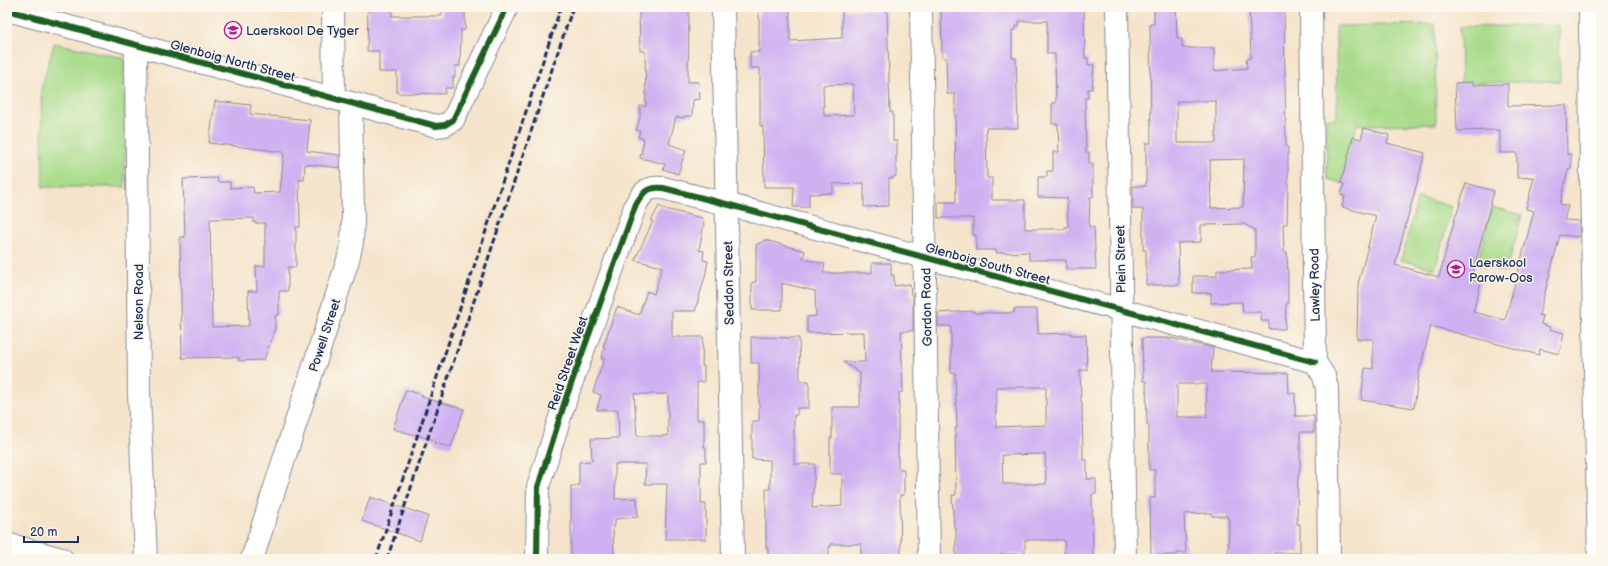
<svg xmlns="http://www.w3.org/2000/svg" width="1608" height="566" font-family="'Balsamiq Sans',sans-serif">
<rect width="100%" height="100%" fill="#fbf7ec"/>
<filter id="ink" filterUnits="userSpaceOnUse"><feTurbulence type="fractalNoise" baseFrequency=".025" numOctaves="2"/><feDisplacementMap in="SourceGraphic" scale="8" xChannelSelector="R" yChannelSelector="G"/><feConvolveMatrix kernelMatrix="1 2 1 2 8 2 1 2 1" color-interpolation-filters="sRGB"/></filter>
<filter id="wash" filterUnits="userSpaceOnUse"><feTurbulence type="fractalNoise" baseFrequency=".012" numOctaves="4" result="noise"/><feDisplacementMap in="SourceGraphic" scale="16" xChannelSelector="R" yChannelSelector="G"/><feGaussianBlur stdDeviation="0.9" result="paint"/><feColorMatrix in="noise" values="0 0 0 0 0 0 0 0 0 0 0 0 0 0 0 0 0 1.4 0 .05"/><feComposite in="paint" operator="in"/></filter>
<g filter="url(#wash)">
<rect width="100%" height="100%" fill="#f5e4cb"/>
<g fill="#a9db8a" stroke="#628574">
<polygon points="1435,24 1436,124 1362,125 1357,124 1341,183 1327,179 1326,119 1337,118 1336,26"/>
<polygon points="1559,25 1560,81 1461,83 1460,27"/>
<polygon points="54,43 124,58 125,187 43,187 41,89"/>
<polygon points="1418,197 1452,207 1435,269 1401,260"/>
<polygon points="1492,207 1522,215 1506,272 1477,264"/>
</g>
<g id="blocks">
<g fill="#cfb1f2" fill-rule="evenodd">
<polygon points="368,7 392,7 392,16 442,16 442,7 465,7 465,30 461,30 460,66 455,66 455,77 453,77 453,88 445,88 445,94 397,93 397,72 379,72 379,51 367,51"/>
<polygon points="639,7 689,7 688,82 699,82 700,99 693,100 692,116 684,116 684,118 676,117 669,144 686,150 678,174 663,169 665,164 640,158 644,139 638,137 640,131 636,130 640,118 640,106 646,106 645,51 640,51"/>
<path d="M759,7H790V41L842,38V10H887L890,112H893V141H897V156H896V176H894V178H889V206L864,207V183L833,184V193L809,194V207H793L794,187H764L763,126H760V68H750V52H759ZM853,84L854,115L824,116L823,85Z"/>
<path d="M941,7H1065V10H1084L1085,58H1088V65H1094L1092,89H1088V98H1085L1086,152H1089V164H1093V197H1090L1089,227H1094L1096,269H1066V260H1029V252L996,253V250H976V235H973V218H938V202H956L955,94H947L946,58L942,56ZM1019,21H1047V54H1055L1056,103H1052V124H1058L1059,152H1053V171H1047V177H1038V197L1067,198L1068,227H1065V229H1025V200H992V178H987L986,128H1018L1016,58H1012V30H1016V26H1019Z"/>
<path d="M1154,7H1176L1177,39H1182V48H1214V71L1247,68L1246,59L1251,58L1249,7H1284L1286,147H1288V183L1287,224H1283L1284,252H1287L1288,279V304H1286L1285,329H1269V321H1261V312H1243L1242,302L1211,303V293H1193V276H1217V270L1252,269L1251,257H1255V230L1244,224L1201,225V242L1178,243L1179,285H1146V250H1143V209H1133V186H1146V143H1151L1150,24H1154ZM1177,101H1216V143H1177ZM1244,159L1243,207L1211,208L1210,160Z"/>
<polygon points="1473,82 1473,85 1508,84 1508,106 1566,105 1567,155 1571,154 1571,169 1568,170 1560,204 1568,206 1564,220 1579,221 1579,237 1560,235 1539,315 1543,316 1541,324 1550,327 1549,329 1564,333 1559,354 1540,349 1539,355 1431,326 1419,373 1414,408 1361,400 1365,368 1373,369 1373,339 1357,339 1358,284 1376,216 1342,207 1345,196 1341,195 1344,184 1341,183 1353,137 1361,139 1364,128 1389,135 1387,143 1425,153 1395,265 1439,277 1456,214 1457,214 1466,183 1494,191 1471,280 1481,282 1473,312 1505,320 1534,211 1526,209 1534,177 1517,178 1517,153 1500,153 1500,130 1457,131 1455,83"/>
<path d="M215,101L251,105L250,114L310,120L307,151L339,155L340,168L305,164L304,180H299L300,227H296V267H288V291H279V315H275V328L264,360L239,361V357L182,358L180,237H185L183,179L218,178L217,182H230V188L253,187L254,193L280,192L284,152L209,143ZM254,218V223H265V266H256L257,291H248L249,326L212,327L210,219Z"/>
<path d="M659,206L665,209L702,218L704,224L699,250L704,251L703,260L708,261L705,277L695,311H672V337H703L702,366H704V382H697V420H704V447H706V462H701V504H706V539H665L667,484H645L646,464H615V499L637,498L638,517L615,519V526H613L614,559H571V486H579V462L592,461L591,439L619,438L618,410H597L601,395L593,392L604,359L601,358L605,347H603L617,307L639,315L647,291L654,294L662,267L635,260L653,221H651ZM634,394H668V436H637Z"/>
<polygon points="765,240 805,251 803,259 825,264 823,273 872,273 872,263 891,263 891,275 894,275 894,286 910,284 911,295 913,295 913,331 901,331 903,392 899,392 899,411 898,411 898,469 904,469 904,495 900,495 901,559 861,559 861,544 831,544 831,547 829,547 829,559 768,559 768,548 766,548 766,489 770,489 770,460 752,459 752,421 759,421 759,363 751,363 751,337 799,338 800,381 809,381 809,408 797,408 797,415 794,415 794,464 815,464 812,508 842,506 842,474 830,474 830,438 832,438 832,407 860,407 860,373 843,362 865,362 864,332 807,333 807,317 816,316 815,291 782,283 782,310 752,310 752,282 756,282 756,245"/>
<path d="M1014,309H1037L1038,334L1071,333V335H1086L1087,370H1080L1081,402H1082L1083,460H1087V479H1096V494H1092L1093,559H1065L1064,540H1025V554H1001V559L956,558V528H954L952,495H956L955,428H957L955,373H951V326H938V313L974,311V313H1014ZM996,387H1046V425L996,427ZM1045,454L1046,484H1003L1002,455Z"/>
<path d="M1142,338H1171L1213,348L1211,372L1288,373L1289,393H1295V416H1314V432H1300V468L1298,477L1297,524H1300V553H1274V558H1228L1229,519H1227V516H1212L1211,513L1184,514L1186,553H1177V555H1151L1150,498H1155V470H1149V425H1147L1146,381H1143ZM1177,384H1206L1207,417H1177Z"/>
<polygon points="406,390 423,395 422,397 464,409 451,447 434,443 435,440 393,429"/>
<polygon points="370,497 428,516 420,541 362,521"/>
</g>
</g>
</g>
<g filter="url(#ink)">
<use href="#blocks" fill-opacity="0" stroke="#888a94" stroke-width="1"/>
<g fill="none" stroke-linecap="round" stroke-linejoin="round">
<defs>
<g id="minor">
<polyline points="333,7 334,98"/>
<polyline points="723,7 733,559"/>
<polyline points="921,7 929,559"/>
<polyline points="1117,7 1125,559"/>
<polyline points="1311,7 1315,362 1324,376 1327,388 1329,559"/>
<polyline points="1590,7 1591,177 1599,559"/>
<polyline points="7,10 436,126 445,125 453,120 507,7"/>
<polyline points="136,45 139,392 146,559"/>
<polyline points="7,544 62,559"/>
<polyline points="252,559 348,260 352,242 353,220 351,104"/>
<path d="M537,559L538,487L566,398L636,204C643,192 648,186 663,188L726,204L1315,362"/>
</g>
</defs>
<use href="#minor" stroke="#888a94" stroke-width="24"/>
<use href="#minor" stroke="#fff" stroke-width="22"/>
<g stroke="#1b2f5e" stroke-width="3" stroke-dasharray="6 3" stroke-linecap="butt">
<polyline points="376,559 561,7"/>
<polyline points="387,559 573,7"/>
</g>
<defs>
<g id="cycleway">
<polyline points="7,10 436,126 445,125 453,120 507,7"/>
<path d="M537,559L538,487L566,398L636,204C643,192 648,186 663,188L726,204L1315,362"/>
</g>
</defs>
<use href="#cycleway" stroke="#fbf7ec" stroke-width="8"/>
<use href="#cycleway" stroke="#1b5e20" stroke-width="6"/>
</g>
</g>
<defs>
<symbol id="school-ring" viewBox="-11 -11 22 22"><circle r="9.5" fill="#fbf7ec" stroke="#b5179e" stroke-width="1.5"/><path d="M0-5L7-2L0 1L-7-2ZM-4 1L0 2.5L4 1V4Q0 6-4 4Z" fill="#b5179e"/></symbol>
</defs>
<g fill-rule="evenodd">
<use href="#school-ring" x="223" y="20" width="20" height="20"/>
<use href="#school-ring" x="1446" y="259" width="20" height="20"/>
</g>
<g text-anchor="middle" stroke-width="3" stroke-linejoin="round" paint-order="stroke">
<g font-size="13" fill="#1b2f5e" stroke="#fbf7ec" text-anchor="start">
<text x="246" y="35">Laerskool De Tyger</text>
<text x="1469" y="267">Laerskool<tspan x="1469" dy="15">Parow-Oos</tspan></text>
</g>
<g font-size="13" fill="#1b2f5e" stroke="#fbf7ec">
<text transform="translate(233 60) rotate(15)" y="5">Glenboig North Street</text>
<text transform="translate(1120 259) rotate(-91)" y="5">Plein Street</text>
<text transform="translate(988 263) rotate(15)" y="5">Glenboig South Street</text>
<text transform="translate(728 283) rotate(-91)" y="5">Seddon Street</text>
<text transform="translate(1314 285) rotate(-91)" y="5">Lawley Road</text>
<text transform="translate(138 302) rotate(-90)" y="5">Nelson Road</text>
<text transform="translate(926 307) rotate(-91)" y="5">Gordon Road</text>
<text transform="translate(324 335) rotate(-72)" y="5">Powell Street</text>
<text transform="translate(567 363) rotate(-71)" y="5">Reid Street West</text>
</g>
</g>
<rect width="1608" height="566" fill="none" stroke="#fbf7ec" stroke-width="24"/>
<path d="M24 536v6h54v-6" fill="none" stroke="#1b2f5e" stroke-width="2"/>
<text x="30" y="536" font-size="12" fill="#1b2f5e" stroke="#fbf7ec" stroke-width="3" paint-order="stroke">20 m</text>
</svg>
